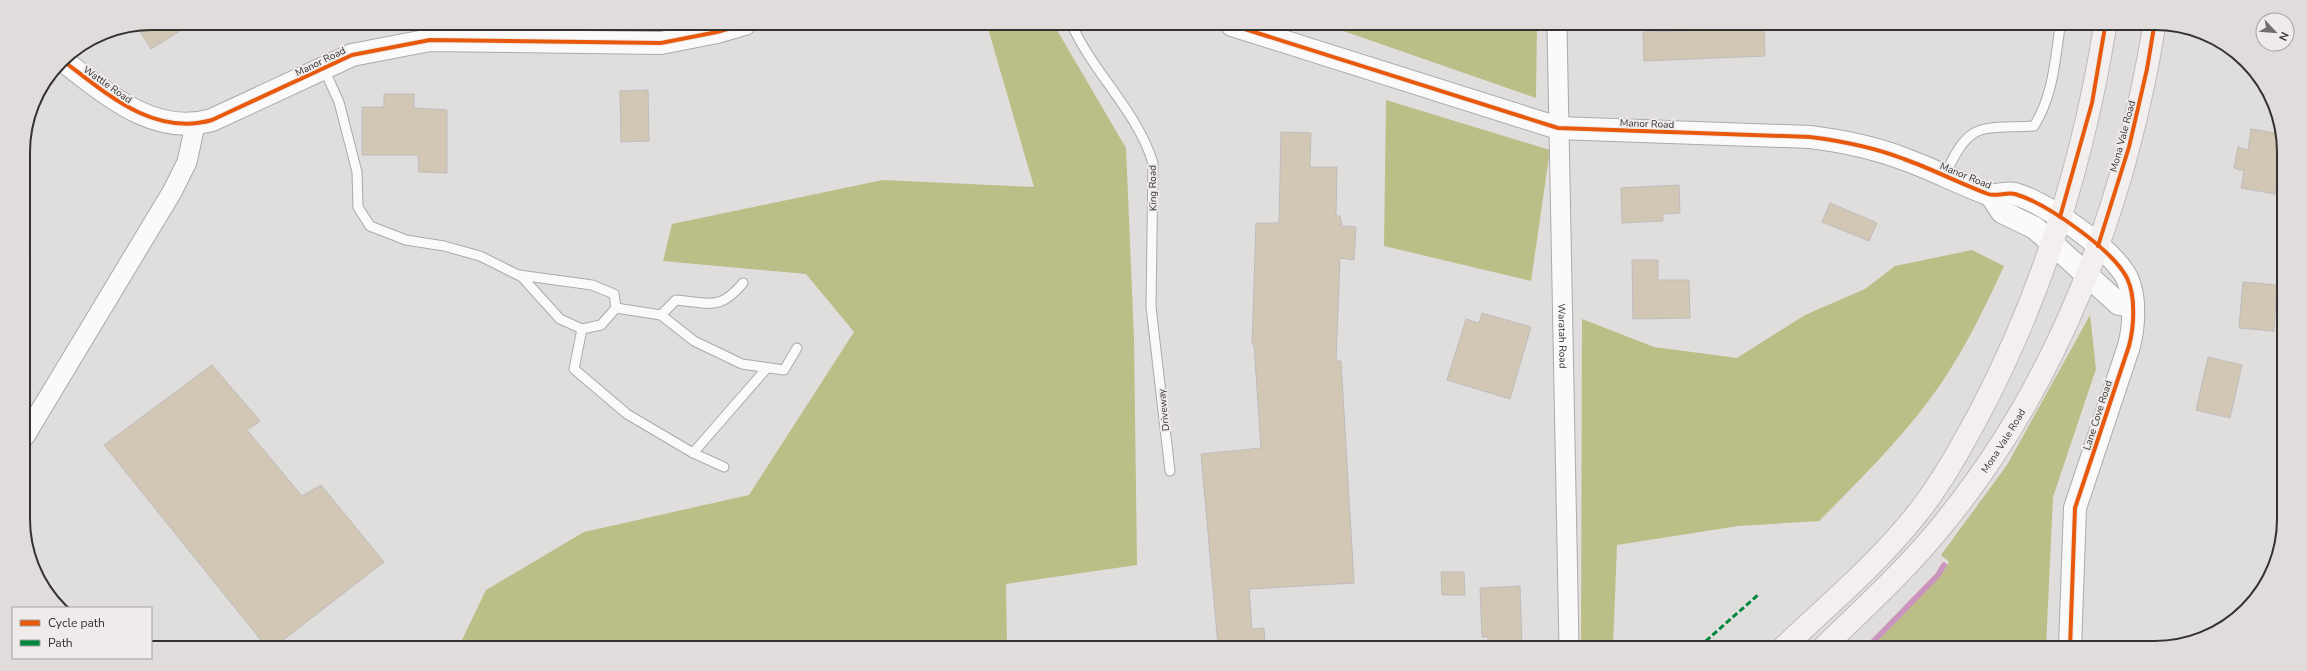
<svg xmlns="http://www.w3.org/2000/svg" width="2307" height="671" font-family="'Nunito Sans',sans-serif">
<rect width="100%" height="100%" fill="#e0dedd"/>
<g fill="#bcbe87">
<polygon points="987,25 1054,25 1126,148 1134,338 1137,565 1006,584 1007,645 460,644 486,590 584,532 749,495 854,332 806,274 663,261 672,224 883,180 1034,187"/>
<polygon points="1329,26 1537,26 1536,98"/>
<polygon points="1386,100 1550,150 1531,281 1384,246"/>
<path d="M1972,250L2004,266C1983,312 1960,359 1930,399C1897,443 1858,482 1819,521L1738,526L1617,545L1613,647H1581L1582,319L1654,347L1737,358L1805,315L1865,289L1895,266Z"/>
<polygon points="2090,315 2096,369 2053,497 2046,648 1872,647 1939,577 1949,562 1941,555 2007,465"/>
</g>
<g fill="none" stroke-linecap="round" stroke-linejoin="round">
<polyline stroke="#ca94bd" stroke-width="5.5" points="1868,647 1938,575 1944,565"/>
</g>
<g fill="#d2c6b5" stroke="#bebdbc">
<polygon points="152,23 193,23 151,49 137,26"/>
<polygon points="1719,26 1764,26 1765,56 1644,61 1643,32 1719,30"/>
<polygon points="648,90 649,141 621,142 620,91"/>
<polygon points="384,94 414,94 414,108 447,110 447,173 419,172 418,155 362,155 362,107 384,107"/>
<polygon points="2251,129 2282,134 2281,163 2275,194 2241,188 2244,171 2234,168 2238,147 2248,150"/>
<polygon points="1281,132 1311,133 1310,167 1337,167 1336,216 1340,216 1342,226 1356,227 1354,260 1340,258 1336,361 1341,361 1354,583 1249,589 1252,629 1264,628 1265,645 1218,646 1201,454 1261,448 1254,344 1252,344 1256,223 1279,223"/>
<polygon points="1679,185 1680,213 1663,214 1663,221 1622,223 1621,188"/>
<polygon points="1830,203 1877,223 1869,241 1822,222"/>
<polygon points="1632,260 1658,260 1658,280 1689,280 1690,318 1633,319"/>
<polygon points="2243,282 2277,285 2274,331 2239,328"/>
<polygon points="1482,313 1531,327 1510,399 1447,380 1466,319 1479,323"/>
<polygon points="2208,357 2242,365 2230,418 2196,410"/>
<polygon points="212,365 260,421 247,430 302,496 321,485 384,562 278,644 264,644 104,445"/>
<polygon points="1441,572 1464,572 1465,595 1442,595"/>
<polygon points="1520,586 1522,646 1488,646 1488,637 1482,637 1480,588"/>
</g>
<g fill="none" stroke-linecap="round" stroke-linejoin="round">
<defs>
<g id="service">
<path d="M1072,25C1094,74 1137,111 1153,163L1151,307L1170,471"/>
<polyline points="324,69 339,102 357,172 358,207 370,226 406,240 444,246 480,256 522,277 560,319 582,329 601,325 616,308 614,294 592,285 519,275"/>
<path d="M1945,175C1970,120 1979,129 2034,126C2053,96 2055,61 2060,27"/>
<path d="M616,308L661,315L676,300C709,303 720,311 743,283"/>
<polyline points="661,315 694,341 742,364 784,370 797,348"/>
<polyline points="582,329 574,369 627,414 693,453 767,368"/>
<polyline points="693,453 724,467"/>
</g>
<g id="minor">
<path id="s1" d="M1557,26L1569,647"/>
<polyline points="25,436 172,192 187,162 195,125"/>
</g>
<g id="tertiary">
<path d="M1232,25L1558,128L1810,137C1842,141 1873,147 1904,159C1932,169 1959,183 1988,194C1996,197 2006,192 2015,194C2046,203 2112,249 2127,278C2136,297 2134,327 2129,346L2075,508L2070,648"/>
<path d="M62,60C106,93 153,137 212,120L352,55L430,40L661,43L717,32L745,24"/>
<polyline points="1990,194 2002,212 2035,228 2119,304 2132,306"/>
</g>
<g id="trunk">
<path d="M1784,647C1829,604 1877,564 1916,515C1941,484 1960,449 1979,414C2043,293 2083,162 2105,27"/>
<path id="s2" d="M1824,647C1865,607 1908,568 1944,523C2059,382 2125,205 2154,27"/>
</g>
</defs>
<use href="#service" stroke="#abaaa9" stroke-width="11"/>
<use href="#minor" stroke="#abaaa9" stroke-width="21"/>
<use href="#tertiary" stroke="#abaaa9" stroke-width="24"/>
<use href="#trunk" stroke="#bcbbbb" stroke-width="24"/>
<use href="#service" stroke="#fafafa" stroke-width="9"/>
<use href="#minor" stroke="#fafafa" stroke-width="19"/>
<use href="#tertiary" stroke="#fafafa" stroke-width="22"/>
<use href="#trunk" stroke="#f4efef" stroke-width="22"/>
<polyline stroke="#00873e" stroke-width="3" stroke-dasharray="6 3" stroke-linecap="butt" points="1699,647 1759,594"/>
<defs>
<g id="cycleway">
<path d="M1232,25L1558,128L1810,137C1842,141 1873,147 1904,159C1932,169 1959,183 1988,194C1996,197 2006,192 2015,194C2046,203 2112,249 2127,278C2136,297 2134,327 2129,346L2075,508L2070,648"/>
<path d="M62,60C106,93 153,137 212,120L352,55L430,40L661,43L717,32L745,24"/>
<polyline points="2060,217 2092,103 2105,27"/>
<polyline points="2098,246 2129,147 2147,69 2154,27"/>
</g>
</defs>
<use href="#cycleway" stroke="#eeebea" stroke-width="6"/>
<use href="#cycleway" stroke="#e8590c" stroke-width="4"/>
</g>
<g text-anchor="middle" stroke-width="4" stroke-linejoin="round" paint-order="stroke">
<g font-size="10" fill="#333231" stroke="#eeebea">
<text transform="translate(320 61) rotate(-26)" y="4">Manor Road</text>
<text transform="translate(108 84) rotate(35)" y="4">Wattle Road</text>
<text transform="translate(1647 123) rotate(2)" y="4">Manor Road</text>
<text transform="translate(2122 136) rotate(-75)" y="4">Mona Vale Road</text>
<text transform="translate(1966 175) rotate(22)" y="4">Manor Road</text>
<text transform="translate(1152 188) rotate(-91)" y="4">King Road</text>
<text dy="4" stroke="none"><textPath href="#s1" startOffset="310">Waratah Road</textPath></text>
<text transform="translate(1163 410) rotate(-96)" y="4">Driveway</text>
<text transform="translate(2097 415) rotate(-72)" y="4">Lane Cove Road</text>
<text dy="4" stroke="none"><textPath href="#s2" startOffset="274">Mona Vale Road</textPath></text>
</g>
</g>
<path d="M0 0H2307V671H0ZM152 30H2155A122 122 0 0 1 2277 152V519A122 122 0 0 1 2155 641H152A122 122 0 0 1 30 519V152A122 122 0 0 1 152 30Z" fill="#dfdcdb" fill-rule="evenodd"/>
<path fill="none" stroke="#333231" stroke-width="2" d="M152 30H2155A122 122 0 0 1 2277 152V519A122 122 0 0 1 2155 641H152A122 122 0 0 1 30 519V152A122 122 0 0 1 152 30Z"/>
<rect x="12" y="607" width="140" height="52" fill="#eeebea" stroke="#a3a1a0"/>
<rect x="20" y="620" width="20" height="6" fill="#e8590c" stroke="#a3a1a0"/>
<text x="48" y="627" font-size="12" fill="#333231">Cycle path</text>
<rect x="20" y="640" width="20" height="6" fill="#00873e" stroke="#a3a1a0"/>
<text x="48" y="647" font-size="12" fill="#333231">Path</text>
<g transform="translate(2275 32) rotate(116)"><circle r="19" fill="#eeebea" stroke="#a3a1a0"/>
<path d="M0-3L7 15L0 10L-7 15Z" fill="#706e6d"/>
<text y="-6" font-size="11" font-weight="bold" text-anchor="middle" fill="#333231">N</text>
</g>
</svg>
